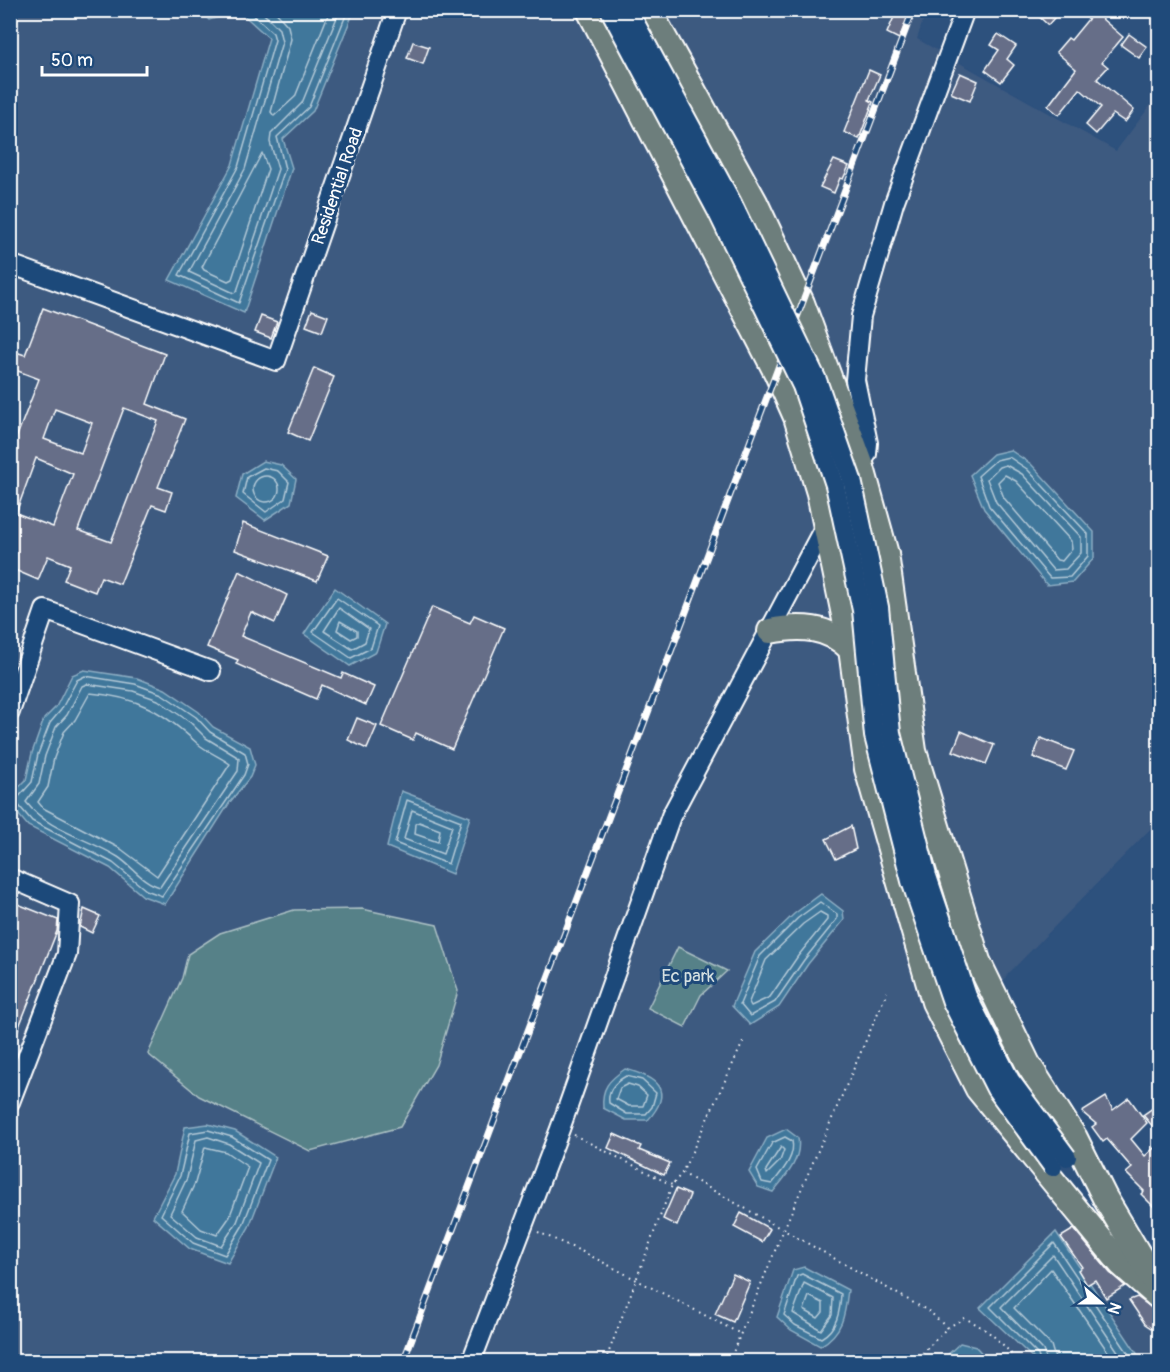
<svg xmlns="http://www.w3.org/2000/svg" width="1170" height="1372" font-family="Pangolin,sans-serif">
<rect width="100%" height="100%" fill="#2d517d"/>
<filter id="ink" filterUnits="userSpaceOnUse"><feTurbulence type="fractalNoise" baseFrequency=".0167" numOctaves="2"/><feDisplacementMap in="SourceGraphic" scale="12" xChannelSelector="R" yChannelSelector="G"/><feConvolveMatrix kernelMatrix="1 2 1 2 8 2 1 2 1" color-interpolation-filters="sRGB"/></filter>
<g filter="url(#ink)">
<polygon fill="#3e5a80" points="10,11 926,11 917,39 1116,151 1159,94 1159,820 1006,976 968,1085 1159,1329 1159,1361 11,1361"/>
<g fill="#578188" stroke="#abc0c4" stroke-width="1.5">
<polygon points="362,909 437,925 458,991 436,1065 400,1127 310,1151 199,1096 148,1054 182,978 188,954 220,933 294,910"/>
<polygon points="678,947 727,971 701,995 685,1027 648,1008"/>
</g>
<g fill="#40779b" stroke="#8cadc3" stroke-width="1.5">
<polygon points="200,11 354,11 313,111 283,139 292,168 244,313 169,280 232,165 269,38 239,11 209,20"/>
<polygon points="1010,450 1031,464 1094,532 1094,558 1073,582 1047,585 984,509 970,475 993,454"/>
<polygon points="263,461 281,465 296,479 291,503 265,520 236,498 242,474"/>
<polygon points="335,588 385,624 376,652 350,666 304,634"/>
<polygon points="84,670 137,678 165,689 199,712 213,727 250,747 255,765 250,777 230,802 165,904 143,896 110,868 28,826 13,808 13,793 26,780 32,753 44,719 56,707 72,675"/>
<polygon points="401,791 470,817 452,874 387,847"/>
<polygon points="821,894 843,911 844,920 808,964 779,1007 750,1025 732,1006 755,952 794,914"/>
<path d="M625,1069C656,1077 675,1090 648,1120H626L603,1108C601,1088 609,1080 625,1069Z"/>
<polygon points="208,1124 235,1131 276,1157 249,1227 228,1263 190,1249 153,1217 175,1174 185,1127"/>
<path d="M786,1129L798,1138C802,1159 786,1176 773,1192L758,1187L749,1172L767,1138Z"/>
<polygon points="1056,1232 1142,1361 1036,1361 980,1308"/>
<path d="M804,1267L848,1290C845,1315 843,1333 820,1346L791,1330L777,1317L793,1270Z"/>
<polygon points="960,1343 976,1347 989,1361 941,1361"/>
</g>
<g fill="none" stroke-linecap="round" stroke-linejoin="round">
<g stroke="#b3c9d7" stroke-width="1.5">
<polyline points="248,10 273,33 275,40 238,167 179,275 239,303 285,169 277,137 309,107 348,10"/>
<polyline points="260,10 279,29 282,42 245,169 189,272 234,293 237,291 278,169 270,142 271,134 302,103 340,10"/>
<polyline points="274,10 288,26 291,39 271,112 274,116 295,97 330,10"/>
<polygon points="262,153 268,169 232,279 228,281 204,270 202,267"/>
<polygon points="1009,457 1027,469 1088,534 1088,556 1070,577 1050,578 989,506 978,476 996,460"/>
<polygon points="1006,465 1022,474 1081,537 1081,553 1066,569 1053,570 996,502 987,479 999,467"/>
<polygon points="264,468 278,471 289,482 285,499 266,512 243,494 247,477"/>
<polygon points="1005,475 1016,481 1071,541 1072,549 1062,561 1057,560 1004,498 998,482"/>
<circle cx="266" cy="489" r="13"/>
<polygon points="337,598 378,626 371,648 351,658 313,632"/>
<polygon points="339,608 369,629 365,642 352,649 324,631"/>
<polygon points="340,621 357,631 357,636 351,639 337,630"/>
<polygon points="85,676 135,684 162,694 196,717 210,732 245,753 248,764 244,775 162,896 146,890 113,863 32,821 15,801 32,782 38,754 50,723 61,710 77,680"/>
<path d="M87,684L133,691L158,700L191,723L206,738L239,758L238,771L160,887C143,883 132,866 118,857C88,838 48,831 26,802L39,784L45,756L56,727L67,715L82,686Z"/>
<path d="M90,693C139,697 163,712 198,744C208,752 220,757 230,764L157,876L121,849L43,808L38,802L48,787L54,758L64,732L75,720Z"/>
<polygon points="407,800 461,821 448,864 395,843"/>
<polygon points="412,810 452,826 443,854 404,839"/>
<polygon points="419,822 440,830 438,842 415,834 416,824"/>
<polygon points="820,902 837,914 837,919 804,960 775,1002 750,1016 740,1004 760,956 798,918"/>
<polygon points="820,912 827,916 827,920 798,956 770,997 751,1006 749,1002 766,960 803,924"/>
<path d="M626,1076L642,1080L656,1093L652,1107L646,1114H627L609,1103C607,1090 615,1082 626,1076Z"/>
<polygon points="628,1084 638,1087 647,1095 643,1106 629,1106 616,1099 620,1088"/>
<polygon points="208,1130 232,1137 268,1160 243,1225 225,1255 193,1243 161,1215 180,1176 190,1133"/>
<polygon points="208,1137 229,1144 259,1163 237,1222 221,1246 197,1237 170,1214 187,1178 196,1140"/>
<path d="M785,1137L792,1141C796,1157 781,1172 772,1184L762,1182L757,1170L772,1143Z"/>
<polygon points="205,1147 226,1152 248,1167 229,1218 217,1235 201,1229 182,1211 195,1183"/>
<polygon points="781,1147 784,1150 780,1161 767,1174 766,1170"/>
<path d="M802,1274L841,1294C840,1312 837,1329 821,1338L795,1325L784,1315L797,1276Z"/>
<polygon points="804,1283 833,1298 832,1315 821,1330 793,1313"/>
<polygon points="809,1296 823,1303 823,1312 818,1318 804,1310"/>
<polyline points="1040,1362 1038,1355 990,1307 1054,1243 1134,1362"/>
<polyline points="1047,1362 1043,1350 1001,1307 1053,1255 1125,1362"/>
<polyline points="1056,1362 1051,1345 1014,1308 1051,1269 1115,1362"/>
</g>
</g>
<g fill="#666e88" stroke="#fff" stroke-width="1.5" fill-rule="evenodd">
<polygon points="897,10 910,13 899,39 887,33"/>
<polygon points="1032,10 1061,10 1048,25"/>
<polygon points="1094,12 1123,37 1102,62 1108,67 1097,79 1134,110 1125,122 1113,114 1096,134 1086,125 1101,107 1080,89 1059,115 1048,106 1076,69 1056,52 1068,38 1071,40"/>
<polygon points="998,34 1016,46 1007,59 1014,65 1001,82 985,70 999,50 991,45"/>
<polygon points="1129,34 1147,47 1139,58 1121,45"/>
<polygon points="413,42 429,47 423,64 407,58"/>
<polygon points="869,70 880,75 869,100 873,102 859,139 844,132"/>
<polygon points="960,73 978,81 970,101 951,93"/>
<polygon points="834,160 849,166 843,179 840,178 834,193 820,187"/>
<path d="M43,308L165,354L147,404L185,419L158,487L172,492L166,510L152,505L120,584L101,577L95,592L64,580L70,565L48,556L38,580L10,568V454L39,379L10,368V350L25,355ZM124,408L158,421L111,542L78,530ZM55,409L92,423L81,453L44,439ZM36,458L73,474L53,527L16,513Z"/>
<polygon points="312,310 328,316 322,332 306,326"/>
<polygon points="261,316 277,322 271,338 255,332"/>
<polygon points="314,368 334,377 308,441 288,432"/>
<polygon points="243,523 328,556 317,581 235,550"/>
<polygon points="239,571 287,595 275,623 251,612 241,636 341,678 343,673 374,687 366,705 322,685 316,699 236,664 238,660 207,647"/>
<polygon points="432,607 470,623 474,615 504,628 452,749 416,733 413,740 381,726"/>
<polygon points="357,718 377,726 367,749 348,740"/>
<polygon points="961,731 994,745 986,764 953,751"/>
<polygon points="1041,738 1074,751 1066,770 1033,757"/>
<polygon points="851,826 856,849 836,859 826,839"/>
<polygon points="10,901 58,920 57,931 11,1047"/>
<polygon points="84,909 100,916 92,933 80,927"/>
<polygon points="1106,1097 1113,1110 1129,1098 1147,1123 1131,1139 1145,1156 1160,1143 1160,1213 1141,1194 1144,1191 1126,1173 1132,1168 1107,1139 1103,1142 1092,1127 1096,1124 1082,1112"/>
<polygon points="1160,1103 1160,1135 1143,1115"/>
<polygon points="614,1134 641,1146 639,1150 670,1163 664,1175 608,1148"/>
<polygon points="676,1189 690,1195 677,1226 663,1219"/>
<polygon points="741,1213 770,1229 762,1242 734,1227"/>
<polygon points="1074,1229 1110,1273 1125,1286 1106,1298 1095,1280 1087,1285 1078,1270 1082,1267 1061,1237"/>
<polygon points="733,1274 750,1282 733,1322 715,1314"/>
<polygon points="1137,1297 1160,1314 1160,1334 1145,1324 1129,1300"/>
</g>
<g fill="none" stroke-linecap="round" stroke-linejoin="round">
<defs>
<g id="minor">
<polyline points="10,264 276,361 397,10"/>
<polyline points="857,470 867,454 868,443 855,380 861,316 894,203 965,10"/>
<polyline points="10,712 45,610 211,671"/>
<polyline points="10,878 70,904 67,954 10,1102"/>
<polyline points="471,1362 560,1129 671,816 827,522"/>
</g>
<g id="major">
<polyline points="589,10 776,372 796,417 819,493 851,649 867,769 934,1002 978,1089 1121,1264 1160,1298"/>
<polyline points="649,10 755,202 802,303 861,464 886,554 914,751 978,961 1028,1064 1075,1138 1105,1198 1158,1287"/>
<path d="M770,631C800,625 828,626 851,649"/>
</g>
</defs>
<use href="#minor" stroke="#fff" stroke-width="22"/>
<use href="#major" stroke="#fff" stroke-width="28"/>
<g stroke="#fff" stroke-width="2" stroke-dasharray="1.5 4.5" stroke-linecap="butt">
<polyline points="574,1135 672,1185"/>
<polyline points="682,1173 930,1312 947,1328"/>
<polyline points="538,1232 583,1252 739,1333"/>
<polyline points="605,1362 672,1185 682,1173 744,1040"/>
<polyline points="729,1362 784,1229 887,992"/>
<path d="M914,1362L947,1328L964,1318C987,1328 1002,1342 1018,1362"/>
</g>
<use href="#minor" stroke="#1f4a7a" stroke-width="18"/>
<use href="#major" stroke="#6d7e7c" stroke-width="24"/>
<defs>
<polyline id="rail" points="403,1362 913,10"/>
</defs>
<use href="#rail" stroke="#fff" stroke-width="7"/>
<use href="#rail" stroke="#1f4a7a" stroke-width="4.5" stroke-dasharray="14" stroke-linecap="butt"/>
<defs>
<g id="minor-bridge">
<polyline points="610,10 717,211 802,386 835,485 862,610 874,736 911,881 952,1002 996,1089 1053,1167"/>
<polyline points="628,10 732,203 817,380 852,480 879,607 891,733 927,876 967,996 1010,1080 1067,1157"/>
</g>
</defs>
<use href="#minor-bridge" stroke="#fff" stroke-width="22" stroke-linecap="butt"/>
<use href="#minor-bridge" stroke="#1f4a7a" stroke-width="18"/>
</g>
</g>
<g text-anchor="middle" stroke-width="6" stroke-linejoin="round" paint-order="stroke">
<g font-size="18" fill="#fff" stroke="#1f4a7a">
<text transform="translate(337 186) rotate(-71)" y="6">Residential Road</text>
</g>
<g font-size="18" fill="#d5e0e1" stroke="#1f4a7a">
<text x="688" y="982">Ec park</text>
</g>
</g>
<rect width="1170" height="1372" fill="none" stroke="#1f4a7a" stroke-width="36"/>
<rect x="18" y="18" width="1134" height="1336" fill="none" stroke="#fff" stroke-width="2" filter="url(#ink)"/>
<g transform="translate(1101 1303) rotate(111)" stroke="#1f4a7a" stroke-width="4.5" paint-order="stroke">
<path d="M0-4.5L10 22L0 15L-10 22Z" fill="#ffffff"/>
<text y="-9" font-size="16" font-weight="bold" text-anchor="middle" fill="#ffffff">N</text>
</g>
<path d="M42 66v9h105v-9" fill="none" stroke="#ffffff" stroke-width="3"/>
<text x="51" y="66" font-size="18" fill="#ffffff" stroke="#1f4a7a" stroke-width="4.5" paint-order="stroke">50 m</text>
</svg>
